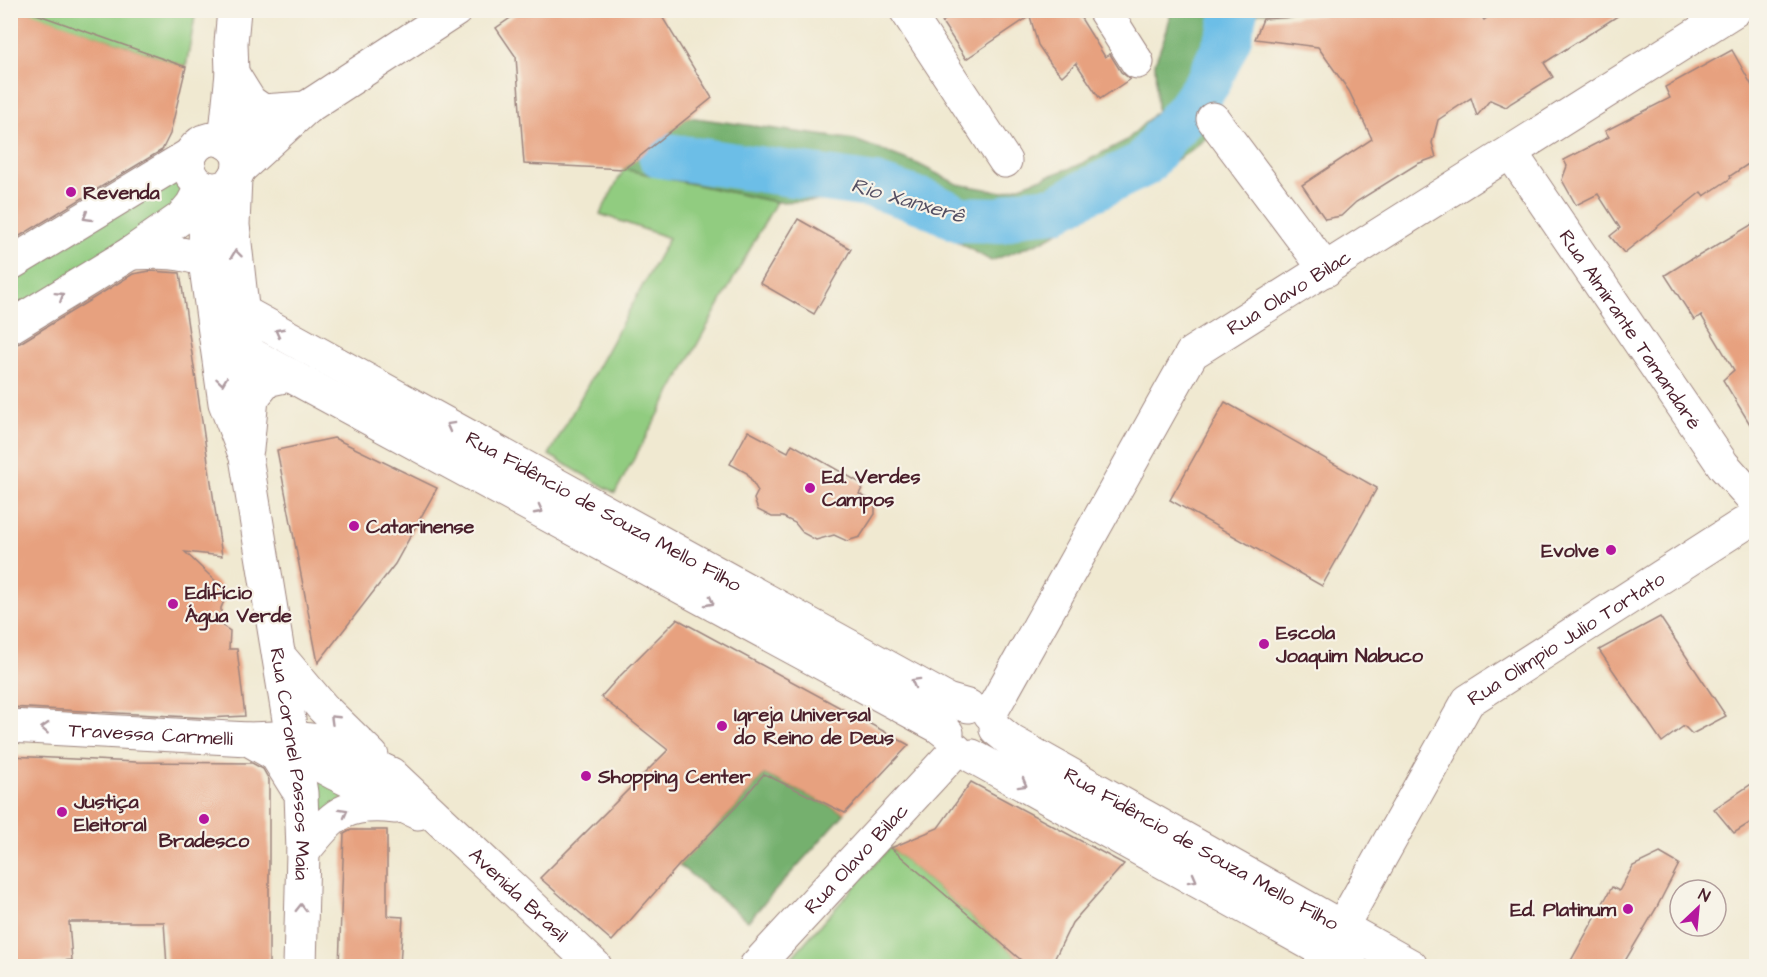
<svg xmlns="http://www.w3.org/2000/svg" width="1767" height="977" font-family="'Architects Daughter',sans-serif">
<rect width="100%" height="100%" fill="#f7f3e8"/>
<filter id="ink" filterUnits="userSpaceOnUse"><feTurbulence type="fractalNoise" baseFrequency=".0167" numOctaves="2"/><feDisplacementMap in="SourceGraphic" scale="12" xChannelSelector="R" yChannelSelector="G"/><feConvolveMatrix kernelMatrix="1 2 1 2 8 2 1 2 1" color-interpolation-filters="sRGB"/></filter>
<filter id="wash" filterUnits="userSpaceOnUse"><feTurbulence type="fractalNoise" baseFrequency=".008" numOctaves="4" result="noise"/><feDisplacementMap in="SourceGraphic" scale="24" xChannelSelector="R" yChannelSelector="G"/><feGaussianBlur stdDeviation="1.35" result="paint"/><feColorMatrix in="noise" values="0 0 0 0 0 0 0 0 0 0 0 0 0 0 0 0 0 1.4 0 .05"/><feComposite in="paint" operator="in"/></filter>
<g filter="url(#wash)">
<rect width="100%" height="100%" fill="#f0e9d1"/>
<g fill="#91cc80" stroke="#6e7656" stroke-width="1.5">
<polygon points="32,10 196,11 186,67 31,13"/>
<polygon points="624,169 776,202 615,493 549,455 669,238 600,214"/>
<polygon points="171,180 179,182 182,187 179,212 11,330 11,281"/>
<polygon points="308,757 348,794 318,819"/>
<polygon points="890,847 1028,966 798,966 790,959"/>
</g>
<g fill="#74b06e" stroke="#5f684c" stroke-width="1.5">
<polygon points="1171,11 1290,11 1258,13 1244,39 1219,94 1206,138 1189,152 1100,209 1040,242 991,261 946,235 872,199 776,202 624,169 688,117 855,140 918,164 957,184 1003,192 1079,165 1127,140 1157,111 1155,63 1167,30"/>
<polygon points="764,774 845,813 748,921 679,865 737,806"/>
</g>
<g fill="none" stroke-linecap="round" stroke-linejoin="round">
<polyline stroke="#6cbee7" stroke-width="46" points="661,155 875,186 927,203 960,219 1001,220 1022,212 1056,209 1078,196 1144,164 1167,134 1186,113 1208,82 1229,37 1235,10"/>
</g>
<g id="blocks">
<g fill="#e7a17f">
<polygon points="10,10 25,10 186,67 170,134 162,150 10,242"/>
<polygon points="522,10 658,10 712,98 624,169 524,164 516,57 496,28"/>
<polygon points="939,10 1076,10 1105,57 1110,54 1121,72 1130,79 1100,99 1076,63 1062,76 1051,64 1038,45 1030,16 966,59 942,22 945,20"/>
<polygon points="1343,10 1477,10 1484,20 1498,10 1627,10 1544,63 1553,77 1511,103 1506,107 1490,100 1477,116 1471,98 1438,120 1432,143 1436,157 1417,164 1356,202 1341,216 1325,219 1302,185 1372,139 1349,91 1318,47 1255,39 1263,19 1321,15"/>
<polygon points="1732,50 1756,93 1756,159 1730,176 1731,178 1704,196 1701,192 1624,253 1610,236 1620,228 1598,194 1576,205 1562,180 1567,166 1564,160 1609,137 1605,131 1670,98 1665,87"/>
<polygon points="798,219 851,249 814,314 760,283"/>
<polygon points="1756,222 1756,434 1723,380 1734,370 1701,315 1694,320 1665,275 1694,257 1695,258"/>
<polygon points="150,271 180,273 222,556 185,552 223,588 224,601 221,608 221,625 230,631 229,649 237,649 245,716 208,718 10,707 10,346 20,343 133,274"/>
<polygon points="1225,402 1377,488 1322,586 1170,500"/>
<polygon points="748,431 788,452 792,444 864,485 859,494 875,502 875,514 860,537 847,541 834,535 816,540 803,533 795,523 783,517 772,517 758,510 754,499 758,491 747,473 730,464"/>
<polygon points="334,438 437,488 395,564 318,663 277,450"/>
<polygon points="1660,617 1726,716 1692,734 1684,726 1662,742 1599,650"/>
<polygon points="677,619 909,745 845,813 764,774 737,806 679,865 612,941 540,878 668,750 601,697 617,679"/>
<polygon points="10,756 136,762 252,763 263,769 269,780 269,966 167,966 164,922 69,922 72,960 10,966"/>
<polygon points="1756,781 1756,819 1734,833 1714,809"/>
<polygon points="971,782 1124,864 1072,923 1051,966 1028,966 891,848 938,828"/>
<polygon points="351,830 387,830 387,916 403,917 400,966 339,966 344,834"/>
<polygon points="1660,853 1679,864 1657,907 1622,966 1568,966 1612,887 1619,891 1633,866"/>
</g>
</g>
</g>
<g filter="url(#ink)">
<use href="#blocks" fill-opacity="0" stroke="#9d847e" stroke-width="1.5"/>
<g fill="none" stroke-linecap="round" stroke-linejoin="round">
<defs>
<g id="minor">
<polyline points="906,10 1005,161"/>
<polyline points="1104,10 1137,62"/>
<polyline points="1213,119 1326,270"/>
<polyline points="228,144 256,127 290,114"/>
<path id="s1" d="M1511,153L1723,465L1756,502"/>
<polyline points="238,170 306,108 456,10"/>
<polyline points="10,264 191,154"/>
<path id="s2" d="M243,312L947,700L968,706"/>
<polyline points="10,327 131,253 181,218 192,205 202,186"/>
<polyline points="247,352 938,726 947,733"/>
<path id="s3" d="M990,714L1192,353L1735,10"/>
<path id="s4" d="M10,726L248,739L275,738"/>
<path id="s5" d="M996,729L1012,742L1411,966"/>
<polyline points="972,756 1351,966"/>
<path id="s6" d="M1327,953L1468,701L1756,516"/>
<path id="s7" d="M756,966L956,750"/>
</g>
<g id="major">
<polyline points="232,73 250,102 263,111 306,108"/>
<circle cx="214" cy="164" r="25"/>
<polyline points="225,142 232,73 231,43 234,10"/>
<polyline points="235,177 233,225 252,398 247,449"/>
<path id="s8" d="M206,188L205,261L225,403L246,457L301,793L303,852L300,966"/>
<path d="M131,253C157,252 180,250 205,261L212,281"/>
<polyline points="252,398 267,380 290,375"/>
<polyline points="279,656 323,708 372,756"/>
<path id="s9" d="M292,738L319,741L391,774L595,966"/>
<polyline points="248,739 276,755 296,787"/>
<polyline points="303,756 334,773 418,813"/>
<path d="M303,852C334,814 344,801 396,807"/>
</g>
</defs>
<use href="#minor" stroke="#9d847e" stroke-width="35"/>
<use href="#major" stroke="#9d847e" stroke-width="35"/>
<use href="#minor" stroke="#fff" stroke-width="33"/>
<use href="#major" stroke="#fff" stroke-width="33"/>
</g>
<defs><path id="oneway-chevron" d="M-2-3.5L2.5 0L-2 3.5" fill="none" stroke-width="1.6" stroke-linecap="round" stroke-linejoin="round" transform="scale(1.5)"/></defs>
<g stroke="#ae9aa0">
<use href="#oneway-chevron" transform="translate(87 217) rotate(149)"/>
<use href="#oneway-chevron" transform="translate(236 254) rotate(-97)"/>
<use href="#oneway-chevron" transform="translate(60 296) rotate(-32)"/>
<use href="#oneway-chevron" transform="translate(279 332) rotate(-152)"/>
<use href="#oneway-chevron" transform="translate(222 381) rotate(82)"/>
<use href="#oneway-chevron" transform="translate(450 426) rotate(-151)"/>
<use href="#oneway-chevron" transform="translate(539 510) rotate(28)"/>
<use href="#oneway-chevron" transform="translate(710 602) rotate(28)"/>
<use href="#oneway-chevron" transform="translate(915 682) rotate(-151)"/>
<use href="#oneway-chevron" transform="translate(334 719) rotate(-136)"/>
<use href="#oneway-chevron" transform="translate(45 728) rotate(-177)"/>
<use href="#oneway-chevron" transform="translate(1023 784) rotate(29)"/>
<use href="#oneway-chevron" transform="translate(344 812) rotate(-29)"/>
<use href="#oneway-chevron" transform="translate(1193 879) rotate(29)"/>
<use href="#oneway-chevron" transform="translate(301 908) rotate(-89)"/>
</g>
</g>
<g fill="#b5179e" stroke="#f7f3e8" stroke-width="2">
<circle cx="71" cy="192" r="6"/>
<circle cx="810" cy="488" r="6"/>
<circle cx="354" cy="526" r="6"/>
<circle cx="1611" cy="550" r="6"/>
<circle cx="173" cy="604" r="6"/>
<circle cx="1264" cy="644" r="6"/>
<circle cx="722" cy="726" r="6"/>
<circle cx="586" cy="776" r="6"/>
<circle cx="62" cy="812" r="6"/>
<circle cx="204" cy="819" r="6"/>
<circle cx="1628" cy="909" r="6"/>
</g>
<g text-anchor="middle" stroke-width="4.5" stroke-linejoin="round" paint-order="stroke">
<g font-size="20" font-weight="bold" fill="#4a1f2b" stroke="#f7f3e8" text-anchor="start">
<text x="83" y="199">Revenda</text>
<text x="822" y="483">Ed. Verdes<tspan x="822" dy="23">Campos</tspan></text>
<text x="366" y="533">Catarinense</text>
<text x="1599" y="557" text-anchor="end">Evolve</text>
<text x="185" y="599">Edifício<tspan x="185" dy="23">Água Verde</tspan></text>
<text x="1276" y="639">Escola<tspan x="1276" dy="23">Joaquim Nabuco</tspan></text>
<text x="734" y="721">Igreja Universal<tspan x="734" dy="23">do Reino de Deus</tspan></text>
<text x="598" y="783">Shopping Center</text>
<text x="74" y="808">Justiça<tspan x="74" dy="23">Eleitoral</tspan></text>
<text x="204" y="847" text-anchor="middle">Bradesco</text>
<text x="1616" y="916" text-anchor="end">Ed. Platinum</text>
</g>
<g font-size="20" fill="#4a1f2b" stroke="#f7f3e8">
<text dy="7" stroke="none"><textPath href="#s3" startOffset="528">Rua Olavo Bilac</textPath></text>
<text dy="7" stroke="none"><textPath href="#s1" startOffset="213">Rua Almirante Tamandaré</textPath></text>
<text dy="7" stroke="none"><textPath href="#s2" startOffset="412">Rua Fidêncio de Souza Mello Filho</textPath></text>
<text dy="7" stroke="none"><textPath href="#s6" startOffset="405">Rua Olimpio Julio Tortato</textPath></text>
<text dy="7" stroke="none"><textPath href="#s4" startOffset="141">Travessa Carmelli</textPath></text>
<text dy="7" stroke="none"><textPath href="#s8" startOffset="585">Rua Coronel Passos Maia</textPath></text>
<text dy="7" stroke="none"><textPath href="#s5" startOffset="238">Rua Fidêncio de Souza Mello Filho</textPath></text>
<text dy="7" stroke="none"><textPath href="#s7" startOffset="147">Rua Olavo Bilac</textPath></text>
<text dy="7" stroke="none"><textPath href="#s9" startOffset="282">Avenida Brasil</textPath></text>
</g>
<g font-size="21" font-style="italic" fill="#544f63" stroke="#f7f3e8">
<text transform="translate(908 200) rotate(16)" y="7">Rio Xanxerê</text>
</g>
</g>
<rect width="1767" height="977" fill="none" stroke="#f7f3e8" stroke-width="36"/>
<g transform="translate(1698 908) rotate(26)"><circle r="28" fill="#f7f3e8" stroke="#b29e9c" stroke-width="1.5"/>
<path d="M0-4.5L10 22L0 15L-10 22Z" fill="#b5179e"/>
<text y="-9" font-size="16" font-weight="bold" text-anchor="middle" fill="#4a1f2b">N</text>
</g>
</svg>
